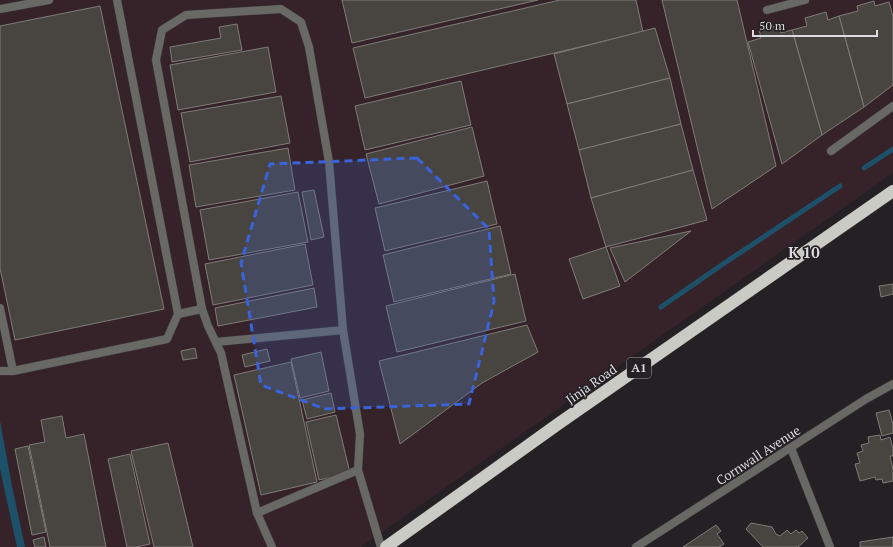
<svg xmlns="http://www.w3.org/2000/svg" width="893" height="547" font-family="'PT Serif',serif">
<rect width="100%" height="100%" fill="#242024"/>
<polygon fill="#352329" points="0,0 893,0 893,173 361,547 0,547"/>
<polygon fill="#1d5169" points="0,421 12,486 25,547 17,547 0,469"/>
<g fill="none" stroke-linecap="round" stroke-linejoin="round">
<g stroke="#1d5169" stroke-width="5">
<polyline points="864,168 893,149"/>
<polyline points="661,307 723,264 840,186"/>
</g>
</g>
<g fill="#484440" stroke="#7f7c77">
<polygon points="342,0 538,0 352,43"/>
<polygon points="560,0 636,0 643,32 365,98 353,48"/>
<polygon points="662,0 737,0 776,166 712,209"/>
<polygon points="874,1 875,6 889,2 893,16 893,85 864,107 839,16 858,11 857,6"/>
<polygon points="100,6 164,309 15,340 0,268 0,26"/>
<polygon points="826,12 828,20 839,16 864,107 822,135 792,30 807,26 805,18"/>
<polygon points="237,24 242,50 172,62 170,47 221,38 219,27"/>
<polygon points="779,25 781,33 792,30 822,135 782,164 748,42 761,38 759,30"/>
<polygon points="655,28 670,78 567,104 554,54"/>
<polygon points="268,47 276,92 178,110 170,65"/>
<polygon points="670,78 681,124 579,150 567,104"/>
<polygon points="461,81 471,125 365,150 355,106"/>
<polygon points="281,96 290,143 190,162 181,113"/>
<polygon points="681,124 693,170 591,198 579,150"/>
<polygon points="472,127 484,176 379,204 366,154"/>
<polygon points="288,148 295,190 196,207 189,165"/>
<polygon points="693,170 707,220 606,247 591,198"/>
<polygon points="487,181 497,224 385,251 375,208"/>
<polygon points="314,190 324,237 311,240 302,192"/>
<polygon points="298,192 308,242 209,260 200,210"/>
<polygon points="500,226 511,274 394,302 383,255"/>
<polygon points="691,231 625,282 610,248"/>
<polygon points="305,244 313,285 213,305 205,264"/>
<polygon points="606,247 620,286 583,299 569,259"/>
<polygon points="515,274 526,321 397,352 386,306"/>
<polygon points="893,284 893,294 881,297 879,286"/>
<polygon points="314,288 317,307 218,326 215,308"/>
<polygon points="527,325 538,352 482,383 400,444 379,361"/>
<polygon points="195,348 197,358 183,360 181,351"/>
<polygon points="267,349 270,361 245,367 242,355"/>
<polygon points="321,352 329,391 300,398 291,359"/>
<polygon points="291,362 317,482 261,495 234,375"/>
<polygon points="331,393 335,412 307,419 302,400"/>
<polygon points="889,410 893,424 893,433 882,436 876,413"/>
<polygon points="336,415 350,473 319,480 306,422"/>
<polygon points="62,416 66,438 84,434 106,547 50,547 29,445 45,442 41,420"/>
<polygon points="880,435 881,440 890,437 893,449 893,456 890,456 893,469 893,481 883,483 882,479 876,480 875,477 860,481 855,464 860,463 857,453 863,451 861,445 869,443 868,437"/>
<polygon points="168,443 193,547 154,547 131,451"/>
<polygon points="28,446 46,532 32,535 15,449"/>
<polygon points="130,454 150,544 136,547 127,547 108,459"/>
<polygon points="751,523 772,527 776,534 780,536 787,530 791,534 796,530 799,533 802,531 808,538 798,547 763,547 746,529"/>
<polygon points="716,525 721,531 717,534 724,544 719,547 683,547"/>
<polygon points="44,537 46,547 35,547 33,540"/>
<polygon points="893,537 893,547 860,547 860,542"/>
</g>
<g fill="none" stroke-linecap="round" stroke-linejoin="round">
<defs>
<g id="lane">
<polyline points="0,9 49,0"/>
<polyline points="767,10 805,0"/>
<polyline points="831,151 893,106"/>
<polyline points="0,308 13,371 167,339 178,314 117,0"/>
<polyline points="178,314 202,309"/>
<polyline points="216,342 343,330"/>
<polyline points="0,371 13,371"/>
<polyline points="358,470 257,513 221,353 208,326 202,309 156,60 162,30 186,15 281,9 301,22 309,47 329,162 343,330 360,434 358,470 381,547"/>
<polyline points="257,513 272,547"/>
</g>
<g id="street">
<polyline points="791,448 830,547"/>
<polyline points="636,547 866,399 893,384"/>
</g>
<polyline id="highway" points="386,547 558,424 893,191"/>
</defs>
<use href="#lane" stroke="#3e3a3e" stroke-width="9"/>
<use href="#street" stroke="#3e3a3e" stroke-width="9"/>
<use href="#highway" stroke="#3e3a3e" stroke-width="13"/>
<use href="#lane" stroke="#686865" stroke-width="8"/>
<use href="#street" stroke="#686865" stroke-width="8"/>
<use href="#highway" stroke="#cbcbc5" stroke-width="12"/>
</g>
<path fill="#3a63d9" fill-opacity="0.2" stroke="#3a63d9" stroke-width="3" stroke-dasharray="8 5" stroke-linejoin="round" d="M417,158L489,229L494,302L469,404L325,409L261,385L241,263L270,164Z"/>
<g text-anchor="middle" stroke-width="3.5" stroke-linejoin="round" paint-order="stroke">
<rect fill="#242024" stroke="#a5a2a5" stroke-width="1" x="627" y="358" width="24" height="20" rx="3"/>
<g font-size="12" font-weight="bold" fill="#dcdadc">
<text x="639" y="372">A1</text>
</g>
<g font-size="13" fill="#dcdadc" stroke="#242024">
<text transform="translate(591 384) rotate(-35)" y="5">Jinja Road</text>
<text transform="translate(758 455) rotate(-33)" y="5">Cornwall Avenue</text>
</g>
<g font-size="15" font-weight="bold" fill="#ded9de" stroke="#242024">
<text x="804" y="258">K 10</text>
</g>
</g>
<path d="M753 30v6h124v-6" fill="none" stroke="#dcdadc" stroke-width="2"/>
<text x="759" y="30" font-size="12" fill="#dcdadc" stroke="#242024" stroke-width="3" paint-order="stroke">50 m</text>
</svg>
